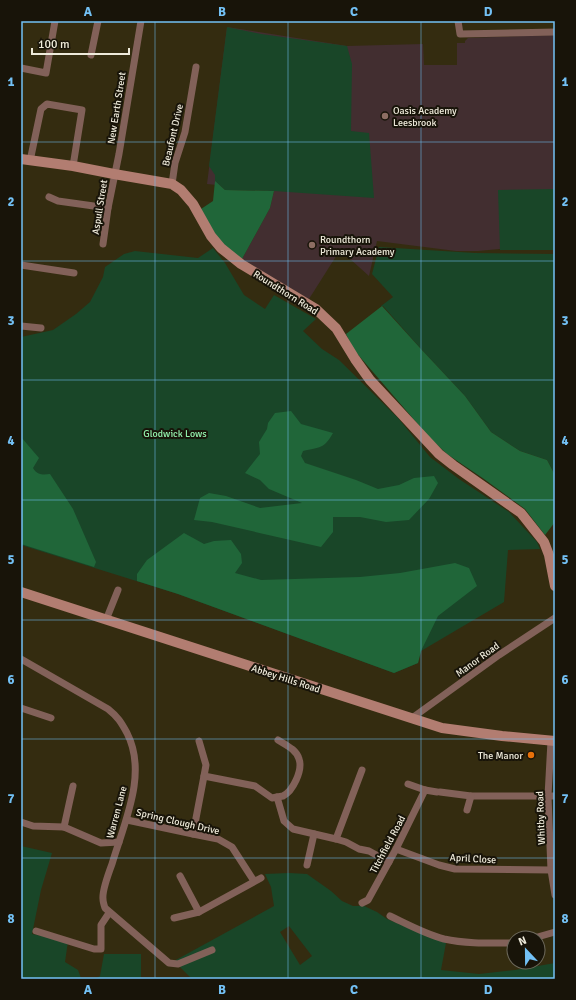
<svg xmlns="http://www.w3.org/2000/svg" width="576" height="1000" font-family="Signika,sans-serif">
<rect width="100%" height="100%" fill="#342c10"/>
<polygon fill="#422e30" points="227,27 347,46 423,44 424,65 457,65 457,43 465,43 465,41 468,38 555,35 555,249 511,248 478,251 456,251 377,241 369,276 340,250 309,299 242,259 270,208 274,191 207,184"/>
<g fill="#194628" fill-rule="evenodd">
<polygon points="227,27 261,34 347,46 352,64 351,131 369,133 374,198 274,191 225,190 215,181 215,175 209,166"/>
<polygon points="555,189 555,250 500,250 498,190"/>
<polygon points="379,247 475,253 555,254 555,475 547,460 520,451 491,432 465,396 421,349 383,306 381,306 393,297 372,274"/>
<polygon points="213,248 225,263 244,295 265,309 274,295 316,319 303,331 322,349 339,360 398,418 430,457 459,479 509,512 537,542 540,549 508,550 504,602 421,651 418,663 394,673 178,594 21,545 21,337 53,330 76,314 90,302 103,277 105,267 124,254 135,251 198,258"/>
<polygon points="21,846 52,853 41,890 32,934 68,941 65,962 78,970 81,978 84,979 21,979"/>
<path d="M289,873L307,874L331,891L342,901L353,906H364L377,912L387,919L446,943L441,970L479,974L515,970L555,963V979H190L191,978L174,961L274,906L271,887L265,874ZM289,926L312,956L300,965L280,932Z"/>
<polygon points="104,954 141,954 141,979 95,979 100,976"/>
</g>
<g fill="#206639">
<polygon points="215,181 225,190 274,191 270,208 242,259 219,241 201,209 213,201"/>
<polygon points="382,306 421,349 465,396 491,432 520,451 547,460 555,475 555,522 545,535 525,509 484,479 447,454 429,437 354,350 346,334"/>
<path d="M291,411L301,424L333,433C324,449 320,447 303,451L301,456L305,463L356,480L378,489L399,485L414,478L434,476L438,483L429,499L409,520L386,522L360,517H333V532L321,547L212,522L194,520L200,498L209,493L226,496L260,508L302,503L269,489L260,480L245,473L260,454L259,442L267,429L268,423L275,413Z"/>
<path d="M21,437L39,458L33,468C37,475 43,475 50,474L73,509L96,562L94,567L21,544Z"/>
<polygon points="184,533 204,544 214,541 231,540 241,554 242,563 235,573 261,580 360,577 400,573 455,563 469,568 477,586 438,616 421,651 418,663 394,673 178,594 137,581 137,574 147,560"/>
</g>
<g fill="none" stroke-linecap="round" stroke-linejoin="round">
<g stroke="#826159" stroke-width="7">
<polyline points="458,21 460,34 555,32"/>
<polyline points="91,55 98,21"/>
<polyline points="21,68 46,73 55,21"/>
<polyline points="30,161 41,109 47,104 82,110 73,166"/>
<polyline points="172,184 175,163 185,132 196,67"/>
<polyline points="49,197 58,201 108,208"/>
<polyline points="103,244 108,208 119,154 141,21"/>
<polyline points="21,265 74,273"/>
<polyline points="21,326 41,328"/>
<polyline points="106,620 118,590"/>
<path d="M21,659L108,709C118,717 121,722 127,733C148,774 124,823 112,864C109,872 102,891 103,899C103,902 104,905 105,908L169,963L178,964L212,950"/>
<polyline points="21,708 51,718"/>
<polyline points="412,718 499,655 555,618"/>
<polyline points="199,741 206,765 204,776"/>
<polyline points="551,741 548,796 551,870 555,895"/>
<polyline points="408,784 425,790 437,792"/>
<polyline points="440,792 471,796 555,796"/>
<path d="M277,797C277,797 283,796 283,796C293,791 303,770 299,759C297,750 286,745 278,740"/>
<polyline points="467,810 471,796"/>
<polyline points="127,820 193,834 218,839 232,847 254,881"/>
<polyline points="21,822 33,826 64,827 101,843 119,842"/>
<polyline points="64,827 73,786"/>
<polyline points="193,834 204,776 255,786 272,798 277,797 284,821 293,829 336,839 346,842 359,849 369,851 389,862"/>
<polyline points="336,839 362,770"/>
<polyline points="396,849 439,865 455,869 551,870"/>
<polyline points="307,865 314,834"/>
<polyline points="180,876 199,912"/>
<polyline points="362,903 368,900 396,849 425,790"/>
<path d="M390,916C407,924 425,934 444,939C467,944 491,943 514,943"/>
<polyline points="174,918 199,912 261,878"/>
<polyline points="36,931 94,949 101,949 101,925 109,913"/>
<polyline points="534,938 555,932"/>
</g>
<g stroke="#b27d71" stroke-width="10">
<polyline points="21,159 73,166 114,174 172,184 181,190 193,204 211,236 221,248 241,264 316,309 336,328 355,359 370,380 439,454 453,465 521,513 544,542 549,555 555,586"/>
<polyline points="21,592 442,728 502,736 555,741"/>
</g>
</g>
<path fill="none" stroke="#73c1f5" stroke-width="1" stroke-opacity="0.55" d="M155,21V979M288,21V979M421,21V979M21,142H555M21,261H555M21,380H555M21,500H555M21,620H555M21,739H555M21,858H555"/>
<g fill="#8d6e63" stroke="#181409" stroke-width="1.5">
<circle cx="385" cy="116" r="4"/>
<circle cx="312" cy="245" r="4"/>
</g>
<circle fill="#e8710a" stroke="#181409" stroke-width="1.5" cx="531" cy="755" r="4"/>
<g text-anchor="middle" stroke-width="4" stroke-linejoin="round" paint-order="stroke">
<g font-size="10" fill="#efebdb" stroke="#181409">
<text transform="translate(116 108) rotate(-81)" y="4">New Earth Street</text>
<text transform="translate(172 135) rotate(-77)" y="4">Beaufont Drive</text>
<text transform="translate(99 207) rotate(-81)" y="4">Aspull Street</text>
<text transform="translate(286 292) rotate(32)" y="4">Roundthorn Road</text>
<text transform="translate(477 659) rotate(-36)" y="4">Manor Road</text>
<text transform="translate(286 678) rotate(18)" y="4">Abbey Hills Road</text>
<text transform="translate(116 812) rotate(-75)" y="4">Warren Lane</text>
<text transform="translate(540 818) rotate(-92)" y="4">Whitby Road</text>
<text transform="translate(178 821) rotate(13)" y="4">Spring Clough Drive</text>
<text transform="translate(387 844) rotate(-62)" y="4">Titchfield Road</text>
<text transform="translate(473 858) rotate(3)" y="4">April Close</text>
</g>
<g font-size="10" fill="#efebdb" stroke="#181409" text-anchor="start">
<text x="393" y="114">Oasis Academy<tspan x="393" dy="12">Leesbrook</tspan></text>
<text x="320" y="243">Roundthorn<tspan x="320" dy="12">Primary Academy</tspan></text>
<text x="523" y="759" text-anchor="end">The Manor</text>
</g>
<g font-size="10" fill="#93f2ad" stroke="#181409">
<text x="175" y="437">Glodwick Lows</text>
</g>
</g>
<rect width="576" height="1000" fill="none" stroke="#181409" stroke-width="44"/>
<g transform="translate(526 950) rotate(338)"><circle r="19" fill="#181409" stroke="#6e6a5d"/>
<path d="M0-3L7 15L0 10L-7 15Z" fill="#73c1f5"/>
<text y="-6" font-size="11" font-weight="bold" text-anchor="middle" fill="#efebdb">N</text>
</g>
<path d="M32 48v6h97v-6" fill="none" stroke="#efebdb" stroke-width="2"/>
<text x="38" y="48" font-size="12" fill="#efebdb" stroke="#181409" stroke-width="3" paint-order="stroke">100 m</text>
<rect x="22" y="22" width="532" height="956" fill="none" stroke="#73c1f5" stroke-width="1.5"/>
<g font-size="13" text-anchor="middle" font-weight="bold" fill="#73c1f5">
<text x="88" y="16">A</text>
<text x="222" y="16">B</text>
<text x="354" y="16">C</text>
<text x="488" y="16">D</text>
<text x="11" y="86">1</text>
<text x="565" y="86">1</text>
<text x="11" y="206">2</text>
<text x="565" y="206">2</text>
<text x="11" y="325">3</text>
<text x="565" y="325">3</text>
<text x="11" y="445">4</text>
<text x="565" y="445">4</text>
<text x="11" y="564">5</text>
<text x="565" y="564">5</text>
<text x="11" y="684">6</text>
<text x="565" y="684">6</text>
<text x="11" y="803">7</text>
<text x="565" y="803">7</text>
<text x="11" y="923">8</text>
<text x="565" y="923">8</text>
<text x="88" y="994">A</text>
<text x="222" y="994">B</text>
<text x="354" y="994">C</text>
<text x="488" y="994">D</text>
</g>
</svg>
